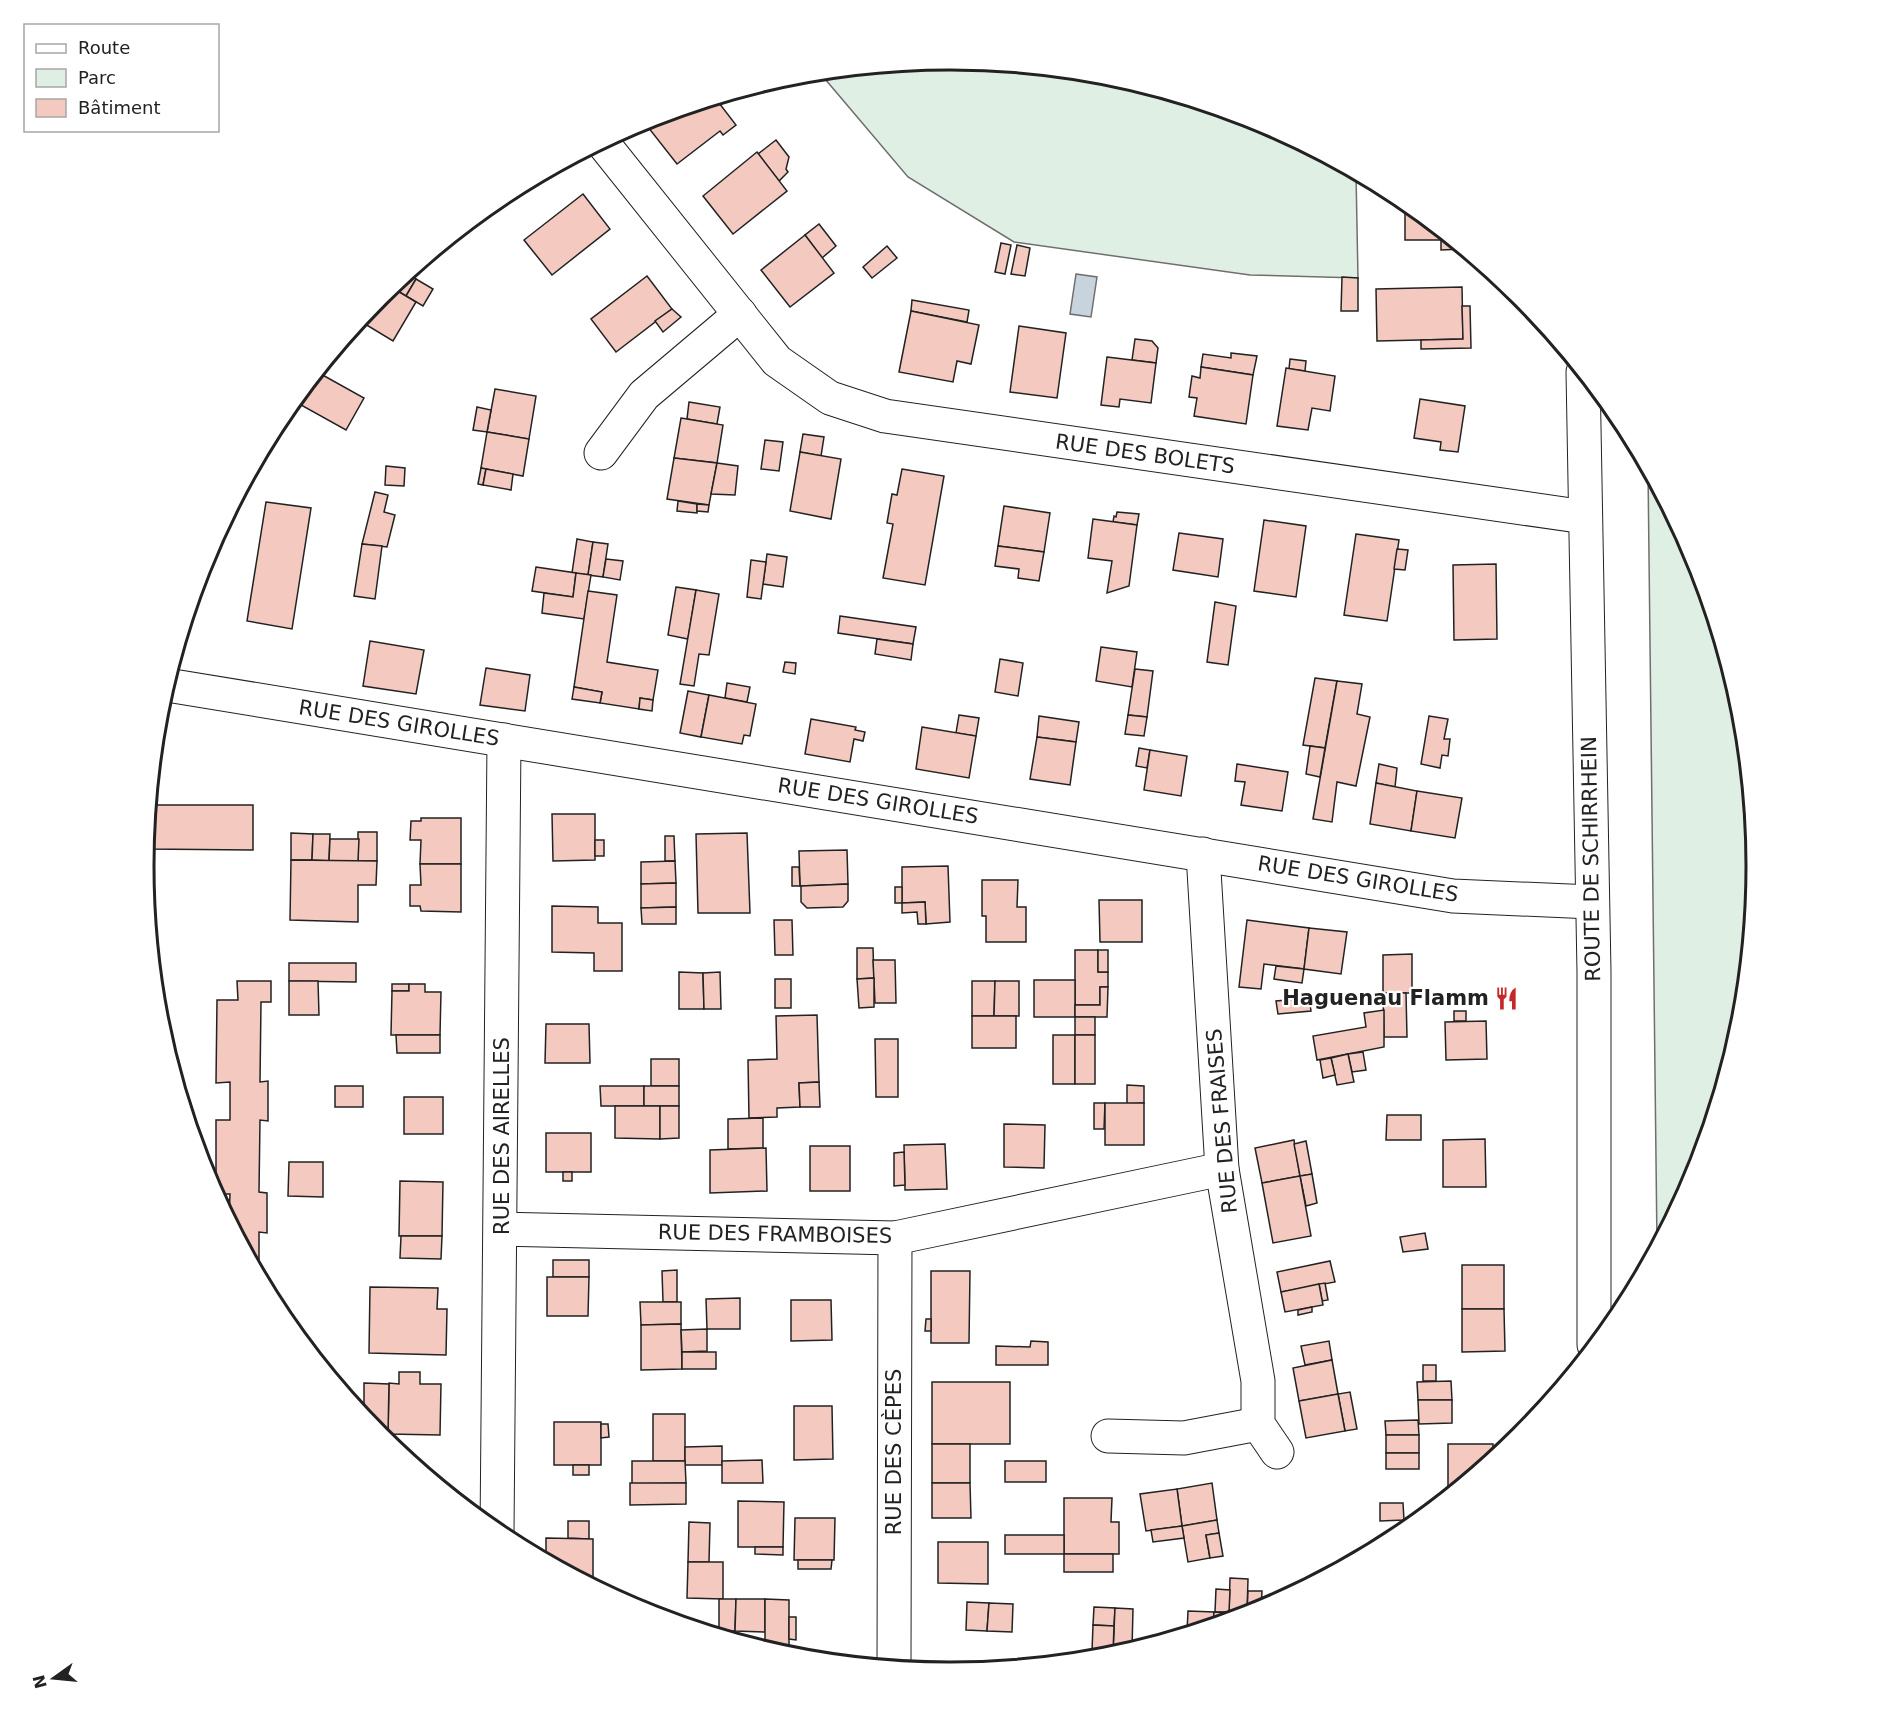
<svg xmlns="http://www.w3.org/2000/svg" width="1900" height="1732" font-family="'DejaVu Sans',sans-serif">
<rect width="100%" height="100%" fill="#fff"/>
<g fill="#e0efe3" stroke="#6f6f6f" stroke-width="1.5">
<polygon points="950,60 1108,76 1259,121 1356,174 1358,278 1250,275 1014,242 908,177 820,73"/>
<polygon points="1648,470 1695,558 1741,709 1756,866 1740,1024 1695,1175 1657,1245"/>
</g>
<polygon fill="#c7d3dd" stroke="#6f6f6f" stroke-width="1.5" points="1076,274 1097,277 1091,317 1070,314"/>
<g fill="#f3c9c0" stroke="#222" stroke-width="1.5">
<polygon points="716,99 736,125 723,135 720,131 677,164 644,122 647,120"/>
<polygon points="776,140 789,157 786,169 788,172 779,181 758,154"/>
<polygon points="757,152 787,191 733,234 703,196"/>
<polygon points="583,194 610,229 552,275 524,240"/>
<polygon points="1405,201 1451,240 1405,240"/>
<polygon points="819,224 836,246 822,258 805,235"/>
<polygon points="805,235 834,273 790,307 761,270"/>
<polygon points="1441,240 1451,240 1462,249 1441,250"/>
<polygon points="1001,243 1011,245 1005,274 995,272"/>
<polygon points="1017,245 1030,248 1025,276 1011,274"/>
<polygon points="887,246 897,258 872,278 863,267"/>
<polygon points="407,274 416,279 406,296 391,287"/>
<polygon points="647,276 672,309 616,352 591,319"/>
<polygon points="1342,277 1358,278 1358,311 1341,311"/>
<polygon points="416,279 433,289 423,306 406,296"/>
<polygon points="391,287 416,302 393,341 360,321 380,296"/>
<polygon points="1462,287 1463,339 1377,341 1376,289"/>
<polygon points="912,300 969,310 967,322 911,311"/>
<polygon points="1462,306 1470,306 1471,348 1421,349 1421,340 1463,339"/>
<polygon points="672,309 681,317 663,332 655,321"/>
<polygon points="911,311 979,325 971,364 957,361 953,382 899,372"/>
<polygon points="1019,326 1066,333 1057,398 1010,392"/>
<polygon points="1135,339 1152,341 1158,348 1156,363 1132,360"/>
<polygon points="1231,353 1257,356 1253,375 1201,367 1203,354 1231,358"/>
<polygon points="1107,357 1156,363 1151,403 1120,399 1119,407 1101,405"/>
<polygon points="1290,359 1306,361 1305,371 1289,369"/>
<polygon points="1201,367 1253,375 1246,424 1194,416 1197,398 1189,397 1192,376 1200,378"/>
<polygon points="1286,368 1335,376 1330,411 1312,408 1308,430 1277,426"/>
<polygon points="319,373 364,398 346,430 301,405"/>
<polygon points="495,389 536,396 529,439 487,432"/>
<polygon points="1420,399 1465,406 1458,452 1440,450 1441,442 1414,438"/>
<polygon points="689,402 720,407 717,424 687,419"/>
<polygon points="477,407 491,410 487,432 473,430"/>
<polygon points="681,418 723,425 717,463 674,458"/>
<polygon points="487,432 529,439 523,476 481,468"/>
<polygon points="803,434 824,437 821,456 800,452"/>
<polygon points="765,440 783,442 779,471 761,469"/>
<polygon points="800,452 841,459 831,519 790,511"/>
<polygon points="674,458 717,463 709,505 667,499"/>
<polygon points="717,463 738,466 735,495 711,494"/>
<polygon points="386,466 405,468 404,486 385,485"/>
<polygon points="481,468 486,469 483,485 478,484"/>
<polygon points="486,469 513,474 511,490 483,485"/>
<polygon points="902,469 944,476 925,585 883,578 893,524 887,523 892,494 897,495"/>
<polygon points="375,492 388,495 384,512 395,515 387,547 362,544"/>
<polygon points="678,501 697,504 697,513 677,511"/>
<polygon points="266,502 311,508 292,629 247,621"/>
<polygon points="697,504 709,505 708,512 697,511"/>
<polygon points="1004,506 1050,513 1044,552 998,546"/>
<polygon points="1117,512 1139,514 1137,525 1113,522 1114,516 1116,517"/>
<polygon points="1093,519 1137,525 1129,586 1107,593 1112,561 1088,558"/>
<polygon points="1264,520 1306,526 1296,597 1254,591"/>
<polygon points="1179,533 1223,539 1218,577 1173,570"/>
<polygon points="1356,534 1399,540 1387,621 1344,615"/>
<polygon points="577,539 593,542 588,575 572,573"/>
<polygon points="593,542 608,544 603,577 588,575"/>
<polygon points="362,544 382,546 375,599 354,596"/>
<polygon points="998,546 1044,552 1039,581 1018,578 1019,569 995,566"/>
<polygon points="1397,549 1408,550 1405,570 1394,569"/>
<polygon points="767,554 787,557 783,587 763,584"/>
<polygon points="606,559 623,561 620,580 603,577"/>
<polygon points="751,560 766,562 761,599 747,597"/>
<polygon points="1496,564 1497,639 1454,640 1453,565"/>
<polygon points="536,567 576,573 573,597 532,591"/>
<polygon points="576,573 591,575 584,619 542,613 544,593 573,597"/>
<polygon points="676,587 696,590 688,639 668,635"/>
<polygon points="696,590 719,594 709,655 699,654 694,686 680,684"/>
<polygon points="588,591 617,595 607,662 658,670 653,700 640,698 639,709 600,703 602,692 574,687"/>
<polygon points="1215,602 1236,606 1228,665 1207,662"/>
<polygon points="840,616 916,627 913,644 838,633"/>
<polygon points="877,639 913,644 911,660 875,654"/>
<polygon points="370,641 424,650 416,694 363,686"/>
<polygon points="1101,647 1137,652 1132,687 1096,681"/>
<polygon points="1000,659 1023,663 1018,696 995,692"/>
<polygon points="785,662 796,663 795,674 783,672"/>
<polygon points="486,668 530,675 525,711 480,705"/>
<polygon points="1135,669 1153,671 1147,717 1128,715"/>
<polygon points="1315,678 1337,681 1325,748 1303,745"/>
<polygon points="1337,681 1362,684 1357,714 1370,717 1356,786 1337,782 1332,822 1313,819"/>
<polygon points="727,683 750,687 747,702 725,698"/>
<polygon points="574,687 602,692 600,703 572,699"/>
<polygon points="688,691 709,695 701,737 680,733"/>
<polygon points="709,695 756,704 750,736 744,735 742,744 701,737"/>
<polygon points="640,698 653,700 652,711 639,709"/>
<polygon points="959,715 979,718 976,736 956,733"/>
<polygon points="1128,715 1147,717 1144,736 1125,734"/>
<polygon points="1039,716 1079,722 1076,742 1037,737"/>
<polygon points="1429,716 1448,719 1444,739 1450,739 1448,756 1442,755 1440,768 1421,764"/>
<polygon points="811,719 856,727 855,730 865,732 863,741 854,739 850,762 805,754"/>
<polygon points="922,727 976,736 969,778 916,769"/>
<polygon points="1037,737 1076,742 1070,785 1030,779"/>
<polygon points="1310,746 1325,748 1320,777 1306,774"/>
<polygon points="1139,748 1150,750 1147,768 1136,766"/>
<polygon points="1150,750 1187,756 1181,796 1144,790"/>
<polygon points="1237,764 1288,772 1282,811 1241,805 1245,782 1235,781"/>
<polygon points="1379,764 1397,768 1395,787 1376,783"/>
<polygon points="1376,783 1417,791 1411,831 1370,824"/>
<polygon points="1417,791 1462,798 1455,838 1411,831"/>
<polygon points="150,805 253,805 253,850 146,849"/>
<polygon points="552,814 595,814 595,860 553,861"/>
<polygon points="421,818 461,818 461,864 420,864 421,840 410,840 411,821 421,821"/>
<rect x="358" y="832" width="19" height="29"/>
<polygon points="291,833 313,834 312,860 291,860"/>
<polygon points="747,833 750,913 698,913 696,834"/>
<polygon points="313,834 330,834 329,861 312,860"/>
<polygon points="665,836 674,836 675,861 665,861"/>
<polygon points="330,839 359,839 358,861 329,861"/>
<rect x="595" y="840" width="9" height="16"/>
<polygon points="847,850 848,884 800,886 799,851"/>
<polygon points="291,860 377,861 376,885 358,885 358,922 290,920"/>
<polygon points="675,861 676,883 641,884 641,862"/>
<polygon points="420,864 461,864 461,912 421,911 420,906 410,906 410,885 421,885"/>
<polygon points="948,866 950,922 926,924 925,902 902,903 902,867"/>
<polygon points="792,867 799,867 800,886 792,886"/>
<polygon points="982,880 1018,880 1017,907 1026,907 1026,942 986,942 986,916 982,916"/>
<polygon points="676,883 676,907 641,908 641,884"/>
<polygon points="848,884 848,901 843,907 807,908 801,902 801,886"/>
<rect x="895" y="887" width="7" height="16"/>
<polygon points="1099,900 1142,900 1142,942 1100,942"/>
<polygon points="925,902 926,924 918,924 917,912 902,913 902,903"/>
<polygon points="552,906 598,907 598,923 622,923 622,971 594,971 594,953 552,952"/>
<polygon points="676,907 676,924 642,924 641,908"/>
<polygon points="774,920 792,920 793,955 775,955"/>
<polygon points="1247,920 1309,928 1304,969 1264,964 1261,989 1239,987"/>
<polygon points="1309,928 1347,932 1341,974 1304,969"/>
<polygon points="857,948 873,948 874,978 857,979"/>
<polygon points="1075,950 1098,950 1098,972 1108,972 1108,987 1100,987 1100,1005 1075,1005"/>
<rect x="1098" y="950" width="10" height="22"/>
<polygon points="1412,954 1412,993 1383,993 1383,955"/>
<polygon points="873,960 895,960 896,1003 875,1003"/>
<polygon points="289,963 356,963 356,982 289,981"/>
<polygon points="1276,966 1304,969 1302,983 1274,979"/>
<polygon points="679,972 703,973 704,1009 679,1009"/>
<polygon points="720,972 721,1009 704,1009 703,973"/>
<polygon points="874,978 874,1007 859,1008 857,979"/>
<rect x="775" y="979" width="16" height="29"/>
<rect x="1034" y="980" width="41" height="37"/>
<polygon points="237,981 271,981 271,1002 261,1002 260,1082 268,1081 268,1121 260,1120 259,1192 267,1193 267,1233 259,1232 259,1274 229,1219 230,1194 216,1194 216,1120 230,1120 230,1082 216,1083 217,1000 238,1000"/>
<polygon points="289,981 318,981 319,1015 289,1015"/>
<polygon points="972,981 995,981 994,1016 972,1016"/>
<polygon points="995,981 1019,981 1019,1016 994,1016"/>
<rect x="392" y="984" width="17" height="7"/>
<polygon points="409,984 425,984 425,992 441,992 440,1035 391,1035 392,991 409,991"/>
<polygon points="1100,987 1108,987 1107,1017 1075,1017 1075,1005 1100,1005"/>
<polygon points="1383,993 1406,993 1407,1037 1384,1037"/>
<polygon points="1309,998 1311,1011 1278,1014 1276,1001"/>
<polygon points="1384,1010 1384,1047 1317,1060 1313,1036 1366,1027 1364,1013"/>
<rect x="1454" y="1011" width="12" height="10"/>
<polygon points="817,1015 819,1082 799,1083 800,1107 777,1108 777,1117 749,1118 748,1060 777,1059 776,1016"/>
<rect x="972" y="1016" width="44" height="32"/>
<rect x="1075" y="1017" width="20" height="18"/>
<polygon points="1486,1021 1487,1059 1446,1060 1445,1022"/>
<polygon points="546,1024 589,1024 590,1063 545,1063"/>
<polygon points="396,1035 440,1035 440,1053 397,1053"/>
<rect x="1053" y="1035" width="22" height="49"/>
<rect x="1075" y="1035" width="20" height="49"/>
<polygon points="875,1039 898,1039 898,1097 876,1097"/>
<polygon points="1363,1052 1366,1070 1352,1072 1348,1054"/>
<polygon points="1348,1054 1354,1082 1337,1085 1331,1058"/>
<polygon points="1331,1058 1335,1075 1323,1078 1320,1060"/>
<rect x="651" y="1059" width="28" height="27"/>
<polygon points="819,1082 820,1107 800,1107 799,1083"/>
<polygon points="1127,1085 1144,1086 1144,1103 1127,1104"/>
<rect x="335" y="1086" width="28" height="21"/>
<polygon points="600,1086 644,1086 644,1106 601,1106"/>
<rect x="644" y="1086" width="35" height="20"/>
<rect x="404" y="1097" width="39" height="37"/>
<polygon points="1094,1103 1105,1103 1104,1129 1094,1129"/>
<rect x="1105" y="1103" width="39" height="42"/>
<polygon points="615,1106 660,1106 660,1139 615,1138"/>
<polygon points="660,1106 679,1106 679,1138 660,1139"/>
<polygon points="1387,1115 1421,1115 1421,1140 1386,1140"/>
<polygon points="763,1118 763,1148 728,1149 728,1119"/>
<polygon points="1004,1124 1045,1125 1044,1168 1004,1167"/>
<rect x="546" y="1133" width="45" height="39"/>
<polygon points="1485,1139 1486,1187 1443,1187 1443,1140"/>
<polygon points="1294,1140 1300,1176 1262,1183 1255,1148"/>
<polygon points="1306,1141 1312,1174 1300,1176 1294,1144"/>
<polygon points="945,1144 947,1189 905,1190 904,1145"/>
<rect x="810" y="1146" width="40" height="45"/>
<polygon points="766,1148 767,1191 710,1193 710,1150"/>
<polygon points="904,1152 905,1185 894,1186 894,1153"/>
<polygon points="289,1162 323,1162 323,1197 288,1196"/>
<rect x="563" y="1172" width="9" height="9"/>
<polygon points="1312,1174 1317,1203 1306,1206 1300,1176"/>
<polygon points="1300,1176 1311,1236 1273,1243 1262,1183"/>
<polygon points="400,1181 443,1182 442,1236 399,1236"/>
<polygon points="1425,1233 1428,1249 1403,1252 1400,1237"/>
<polygon points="401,1236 442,1236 441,1259 400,1258"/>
<rect x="553" y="1260" width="36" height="17"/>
<polygon points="1330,1261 1335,1282 1281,1292 1277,1272"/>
<rect x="1462" y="1265" width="42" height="44"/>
<polygon points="677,1270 677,1302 663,1302 662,1271"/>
<polygon points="931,1271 970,1271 969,1343 931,1343"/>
<polygon points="547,1277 589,1277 588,1316 547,1316"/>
<polygon points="1325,1283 1328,1300 1322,1301 1319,1284"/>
<polygon points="1319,1284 1323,1305 1285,1312 1281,1292"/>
<polygon points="370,1287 438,1288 437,1309 447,1309 446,1355 369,1353"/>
<polygon points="740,1298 740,1329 707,1329 706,1299"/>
<polygon points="791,1300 831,1300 832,1340 791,1341"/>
<polygon points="640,1302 681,1302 681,1324 641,1325"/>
<polygon points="1312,1307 1312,1312 1298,1315 1298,1310"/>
<polygon points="1462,1309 1504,1309 1505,1351 1462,1352"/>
<polygon points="926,1319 931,1319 931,1331 925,1331"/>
<polygon points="681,1324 682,1369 641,1370 641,1325"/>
<polygon points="707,1329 707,1351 682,1352 681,1330"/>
<polygon points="1031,1341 1048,1342 1048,1365 996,1365 996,1346 1030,1347"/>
<polygon points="1329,1341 1332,1360 1305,1365 1301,1346"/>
<rect x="682" y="1352" width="34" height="17"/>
<polygon points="1332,1360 1338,1394 1299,1401 1293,1368"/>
<rect x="1423" y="1365" width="13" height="16"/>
<polygon points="399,1372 420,1372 420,1384 441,1384 440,1435 388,1434 389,1383 399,1384"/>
<polygon points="1451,1381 1452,1400 1418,1400 1417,1382"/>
<rect x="932" y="1382" width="78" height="62"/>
<polygon points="364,1383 389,1384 388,1434 378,1434 378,1428 373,1428 364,1416"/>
<polygon points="1350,1392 1357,1429 1345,1431 1338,1394"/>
<polygon points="1338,1394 1345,1431 1306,1438 1299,1401"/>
<polygon points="1418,1400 1452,1400 1452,1423 1419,1424"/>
<polygon points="794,1406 832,1406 833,1459 794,1460"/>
<rect x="653" y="1414" width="32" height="47"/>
<polygon points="1418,1420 1419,1435 1386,1435 1385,1421"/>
<rect x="554" y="1422" width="47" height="43"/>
<polygon points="601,1424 608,1424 609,1437 601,1438"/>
<rect x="1386" y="1435" width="33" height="18"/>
<rect x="932" y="1444" width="38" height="39"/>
<polygon points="1448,1444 1493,1444 1493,1458 1448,1495"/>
<polygon points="722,1446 722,1465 685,1465 685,1447"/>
<rect x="1386" y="1453" width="33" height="16"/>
<polygon points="762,1460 763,1483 722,1483 722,1461"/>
<polygon points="632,1461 685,1461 686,1483 632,1484"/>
<rect x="1005" y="1461" width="41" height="21"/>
<rect x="573" y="1465" width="16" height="10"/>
<polygon points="630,1483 686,1483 686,1504 630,1505"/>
<polygon points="932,1483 970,1483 971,1518 932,1518"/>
<polygon points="1212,1483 1217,1520 1182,1526 1177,1489"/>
<polygon points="1177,1489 1182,1526 1146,1531 1140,1494"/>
<polygon points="1064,1498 1112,1498 1111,1522 1119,1522 1119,1554 1064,1554"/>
<polygon points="738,1501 784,1502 783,1547 738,1547"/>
<polygon points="1380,1503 1403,1503 1404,1520 1380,1521"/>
<polygon points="795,1518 835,1518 834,1560 794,1560"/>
<polygon points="1217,1520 1219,1533 1206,1535 1210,1558 1188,1562 1182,1526"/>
<polygon points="568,1521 589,1521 589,1539 568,1538"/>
<polygon points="689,1522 710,1523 709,1562 688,1562"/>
<polygon points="1182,1526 1184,1538 1153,1542 1151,1530"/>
<polygon points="1219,1533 1223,1556 1210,1558 1206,1535"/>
<rect x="1005" y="1535" width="59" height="19"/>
<polygon points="546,1538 593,1539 593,1579 581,1579 546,1560"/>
<polygon points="938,1542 988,1542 988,1584 938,1583"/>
<polygon points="755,1547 783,1547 783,1555 755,1554"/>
<rect x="1064" y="1554" width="49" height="18"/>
<polygon points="798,1560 832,1560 831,1569 798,1569"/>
<polygon points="688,1562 723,1562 723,1599 687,1598"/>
<polygon points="1230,1578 1248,1579 1247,1613 1229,1612"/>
<polygon points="1216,1589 1230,1590 1229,1612 1215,1612"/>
<polygon points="1248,1591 1262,1591 1261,1609 1247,1613"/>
<polygon points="719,1599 736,1599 735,1631 719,1631"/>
<polygon points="736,1599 765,1599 765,1632 735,1631"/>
<polygon points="765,1599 789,1600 789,1655 765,1648"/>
<polygon points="967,1602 989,1603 987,1631 966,1630"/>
<polygon points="989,1603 1013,1604 1012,1632 987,1631"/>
<polygon points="1094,1607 1115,1608 1114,1626 1093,1625"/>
<polygon points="1115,1608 1133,1609 1132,1649 1120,1653 1113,1653"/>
<polygon points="1188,1611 1214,1612 1213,1624 1187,1632"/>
<polygon points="1214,1612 1247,1613 1250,1613 1213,1624"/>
<polygon points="789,1617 796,1617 796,1640 789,1639"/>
<polygon points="1093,1625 1114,1626 1113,1653 1092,1651"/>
<polygon points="1032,1658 1069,1660 1031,1664"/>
</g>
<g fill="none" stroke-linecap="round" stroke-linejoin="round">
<defs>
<g id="street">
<polyline points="602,142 777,361 830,398 885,416 1585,517"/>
<polyline points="601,453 644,395 740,314"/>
<polyline points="167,685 1453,896 1592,902"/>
<polyline points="1203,854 1222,1169 1258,1381 1258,1424 1277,1452"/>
<polyline points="501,1229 895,1238 1222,1169"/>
<polyline points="1108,1436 1184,1438 1258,1424"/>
<polyline points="497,1532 504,740"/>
<polyline points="894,1666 895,1238"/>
</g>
<polyline id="secondary" points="1583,372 1594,972 1594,1345"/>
</defs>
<use href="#street" stroke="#222" stroke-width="35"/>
<use href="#secondary" stroke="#222" stroke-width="35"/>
<use href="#street" stroke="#fff" stroke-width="33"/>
<use href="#secondary" stroke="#fff" stroke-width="33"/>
</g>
<defs>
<symbol id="restaurant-bare" viewBox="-9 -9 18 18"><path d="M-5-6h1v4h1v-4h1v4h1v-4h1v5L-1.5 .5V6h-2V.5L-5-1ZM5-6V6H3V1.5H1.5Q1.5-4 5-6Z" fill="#c62828" stroke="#fff" stroke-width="2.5" paint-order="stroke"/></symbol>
</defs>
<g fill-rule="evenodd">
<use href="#restaurant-bare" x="1490" y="982" width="33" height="33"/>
</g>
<g text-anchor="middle" stroke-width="4.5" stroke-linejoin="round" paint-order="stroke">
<g font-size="21" fill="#222" stroke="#fff">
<text transform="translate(1145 454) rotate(8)" y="7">RUE DES BOLETS</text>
<text transform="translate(399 723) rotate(9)" y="7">RUE DES GIROLLES</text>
<text transform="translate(878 801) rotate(9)" y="7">RUE DES GIROLLES</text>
<text transform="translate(1591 859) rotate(-91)" y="7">ROUTE DE SCHIRRHEIN</text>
<text transform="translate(1358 879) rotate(9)" y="7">RUE DES GIROLLES</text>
<text transform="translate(1222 1121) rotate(-95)" y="7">RUE DES FRAISES</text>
<text transform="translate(502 1136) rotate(-90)" y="7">RUE DES AIRELLES</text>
<text transform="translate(775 1234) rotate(1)" y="7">RUE DES FRAMBOISES</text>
<text transform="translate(894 1452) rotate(-90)" y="7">RUE DES CÈPES</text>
</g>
<g font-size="21" font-weight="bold" fill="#222" stroke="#fff" text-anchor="end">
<text x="1489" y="1005">Haguenau Flamm</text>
</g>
</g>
<path d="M0 0H1900V1732H0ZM154 866a796 796 0 1 1 1592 0a796 796 0 1 1-1592 0Z" fill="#fff" fill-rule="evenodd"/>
<path fill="none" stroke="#222" stroke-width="3" d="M154 866a796 796 0 1 1 1592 0a796 796 0 1 1-1592 0Z"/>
<rect x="24" y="24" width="195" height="108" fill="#ffffff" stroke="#a7a7a7" stroke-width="1.5"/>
<rect x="36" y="44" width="30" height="9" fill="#ffffff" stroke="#a7a7a7" stroke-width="1.5"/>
<text x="78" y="54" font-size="18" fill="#222222">Route</text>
<rect x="36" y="69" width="30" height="18" fill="#e0efe3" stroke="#a7a7a7" stroke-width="1.5"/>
<text x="78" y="84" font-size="18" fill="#222222">Parc</text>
<rect x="36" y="99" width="30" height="18" fill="#f3c9c0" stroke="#a7a7a7" stroke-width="1.5"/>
<text x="78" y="114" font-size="18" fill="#222222">Bâtiment</text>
<g transform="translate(54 1678) rotate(255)" stroke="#ffffff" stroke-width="4.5" paint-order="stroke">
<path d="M0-4.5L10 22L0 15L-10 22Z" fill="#222222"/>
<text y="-9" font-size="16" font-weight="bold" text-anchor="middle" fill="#222222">N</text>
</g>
</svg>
